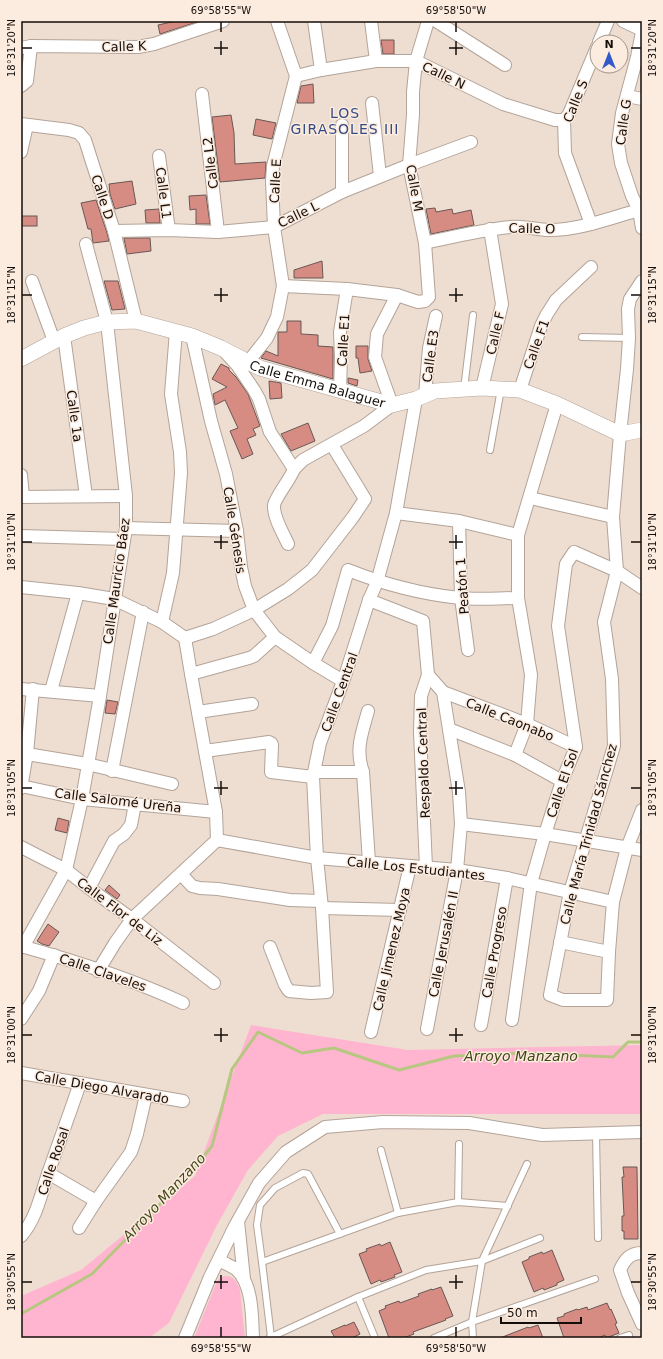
<svg xmlns="http://www.w3.org/2000/svg" width="663" height="1359" font-family="'DejaVu Sans',sans-serif">
<rect width="100%" height="100%" fill="#eeded2"/>
<g fill="#ffb5cf">
<polygon points="251,1025 408,1050 642,1045 642,1114 323,1114 278,1136 248,1170 217,1225 169,1323 149,1338 21,1338 21,1296 81,1270 195,1176"/>
<path d="M225,1276C234,1276 237,1282 240,1290L245,1338H194L217,1281L221,1277Z"/>
</g>
<g fill="none" stroke-linecap="round" stroke-linejoin="round">
<polyline stroke="#b7c681" stroke-width="3" points="21,1314 92,1274 193,1170 212,1146 232,1069 258,1032 302,1053 334,1048 399,1070 454,1056 526,1053 613,1057 628,1042 642,1042"/>
</g>
<g fill="#d78c83" stroke="#695754">
<polygon points="176,21 197,21 197,22 160,34 158,25"/>
<polygon points="381,40 394,40 394,54 383,54"/>
<polygon points="313,84 314,103 297,103 301,86"/>
<polygon points="231,115 234,133 235,164 266,162 265,178 220,182 212,117"/>
<polygon points="256,119 276,123 272,139 253,135"/>
<polygon points="132,181 136,204 115,209 110,194 109,184"/>
<polygon points="206,195 210,224 196,224 196,209 190,210 189,196"/>
<polygon points="96,200 107,233 109,241 93,243 91,229 88,229 81,203"/>
<polygon points="435,208 436,212 452,209 453,214 471,210 474,225 431,234 426,209"/>
<polygon points="159,209 160,223 146,223 145,210"/>
<rect x="21" y="216" width="16" height="10"/>
<polygon points="124,238 150,238 151,251 127,254"/>
<polygon points="322,261 323,278 294,278 294,270"/>
<polygon points="104,281 118,281 125,309 112,310"/>
<polygon points="287,321 301,321 301,334 318,335 318,346 333,347 333,379 261,358 266,351 278,356 278,332 287,332"/>
<polygon points="356,346 368,346 368,359 372,371 360,373 358,358 356,358"/>
<polygon points="221,364 229,368 229,370 236,377 248,394 260,426 253,429 256,435 247,439 253,454 242,459 230,431 238,428 225,400 215,405 213,394 227,387 212,379"/>
<polygon points="348,378 358,380 357,386 348,383"/>
<polygon points="269,381 281,383 282,398 270,399"/>
<polygon points="308,423 315,441 291,451 281,434"/>
<polygon points="107,700 118,702 115,714 105,713"/>
<polygon points="58,818 69,821 67,833 55,830"/>
<polygon points="109,885 120,895 117,899 105,890"/>
<polygon points="48,924 59,932 49,946 42,944 37,941"/>
<polygon points="623,1167 637,1167 638,1239 624,1239 624,1231 622,1231 622,1216 624,1216 622,1177 624,1177"/>
<polygon points="390,1242 402,1272 394,1275 395,1277 381,1282 380,1280 371,1284 359,1254 367,1251 366,1249 380,1244 381,1246"/>
<polygon points="552,1250 564,1280 557,1283 557,1285 544,1290 543,1288 534,1292 522,1262 529,1259 529,1257 542,1252 543,1254"/>
<polygon points="441,1287 453,1316 445,1319 446,1320 413,1332 414,1334 403,1338 389,1338 379,1311 386,1308 385,1306 399,1301 400,1303 419,1296 418,1294 432,1289 432,1290"/>
<polygon points="607,1303 610,1310 611,1309 617,1323 615,1324 619,1333 606,1338 605,1335 598,1338 564,1338 557,1318 564,1316 564,1314 577,1309 578,1310 587,1307 588,1310"/>
<polygon points="354,1322 360,1334 352,1338 335,1338 331,1331 345,1325 345,1326"/>
<polygon points="538,1325 543,1338 500,1338 528,1327 529,1328"/>
</g>
<g fill="none" stroke-linecap="round" stroke-linejoin="round">
<defs>
<g id="service">
<polyline points="582,337 629,338"/>
<polyline points="464,389 473,315"/>
<polyline points="490,450 501,389"/>
<polyline points="596,1134 598,1238"/>
<polyline points="381,1150 398,1213"/>
<polyline points="458,1202 459,1144"/>
<polyline points="262,1262 257,1225 260,1205 275,1188 303,1173 308,1174 340,1234"/>
<polyline points="358,1297 375,1338"/>
<polyline points="271,1337 262,1262 398,1213 458,1202 508,1206"/>
<polyline points="269,1338 358,1297 426,1270 482,1261 540,1238"/>
<polyline points="434,1338 472,1322 595,1279"/>
<polyline points="473,1338 472,1322 482,1261 527,1164"/>
<polyline points="620,1338 629,1335"/>
</g>
<g id="minor">
<polyline points="314,21 321,70"/>
<polyline points="371,21 376,61"/>
<polyline points="436,21 505,65"/>
<polyline points="623,21 642,30"/>
<polyline points="642,32 637,57 622,113 618,144 621,163 632,196 639,210 642,228"/>
<polyline points="599,42 608,21"/>
<polyline points="21,48 31,46 138,47 154,44 223,21"/>
<polyline points="296,76 321,70 376,61 416,61 503,104 555,120 564,120"/>
<polyline points="21,86 27,81 31,46"/>
<polyline points="202,94 218,232"/>
<polyline points="627,96 642,99"/>
<polyline points="372,103 380,176"/>
<polyline points="21,124 69,130 79,133 85,140 114,231 136,321"/>
<polyline points="21,152 27,125"/>
<polyline points="159,156 169,230"/>
<polyline points="342,192 342,125"/>
<polyline points="591,224 565,153 564,120 569,114 597,47"/>
<polyline points="114,231 169,230 218,232 274,227 342,192 409,165 471,142"/>
<path d="M425,243C453,237 481,230 510,227C523,225 536,230 549,230C580,230 610,218 639,210"/>
<polyline points="32,281 54,341"/>
<polyline points="642,281 630,299 628,309 629,338 627,369 620,434 613,517 617,571 604,622 612,679 614,746 570,892 550,995 563,1000 607,1000 609,952 613,902 627,848 642,810"/>
<polyline points="283,286 347,289 397,295 418,302 425,301 429,297 425,243 409,165 413,115 413,92 416,61 428,21"/>
<polyline points="64,336 86,496"/>
<polyline points="192,336 211,421 226,474 237,531 241,567 245,586 254,610 275,637 313,663 343,681"/>
<polyline points="225,352 237,365 254,390 259,399 270,432 294,469"/>
<polyline points="248,362 267,338 277,317 283,286 274,227 272,181 273,166 296,76 277,21"/>
<polyline points="482,388 502,304 490,229"/>
<polyline points="520,390 541,326 547,314 556,300 591,267"/>
<polyline points="340,391 341,357 340,332 347,289"/>
<polyline points="425,395 429,348 436,316"/>
<polyline points="294,469 303,460 364,426 392,405 375,357 377,334 397,295"/>
<polyline points="21,475 23,497"/>
<polyline points="21,497 126,496"/>
<polyline points="530,498 613,517"/>
<polyline points="396,513 459,521 518,535"/>
<polyline points="459,521 461,598 468,650"/>
<polyline points="126,528 237,531"/>
<polyline points="21,536 124,539"/>
<path d="M288,544C283,533 273,517 274,505C276,496 290,480 294,469"/>
<polyline points="21,587 78,593 114,599 162,622 185,638"/>
<polyline points="369,600 423,621 428,675 421,696 420,732 426,867"/>
<polyline points="162,622 173,573 181,473 180,452 171,394 176,331"/>
<polyline points="185,638 213,629 254,610 288,589 302,578 312,570 353,517 365,499 332,445"/>
<path d="M313,663L332,626L348,570C386,585 420,594 460,598C479,600 499,598 518,598"/>
<polyline points="191,674 249,658 254,656 275,637"/>
<polyline points="21,689 100,696"/>
<polyline points="51,691 78,593"/>
<polyline points="443,692 527,724 576,747"/>
<polyline points="198,712 252,704"/>
<polyline points="449,729 515,755 562,781"/>
<polyline points="205,751 269,742 271,743 272,745 271,772 313,777"/>
<polyline points="21,753 87,764 172,784"/>
<polyline points="515,755 527,724 531,675 518,598 518,535 557,404"/>
<polyline points="112,771 143,612"/>
<polyline points="314,772 363,772 369,862"/>
<path d="M363,772C355,749 362,733 368,711"/>
<polyline points="21,786 82,799 216,812"/>
<polyline points="21,788 27,753 33,689"/>
<polyline points="461,824 545,834 642,850"/>
<polyline points="217,840 317,858 457,870 507,878 613,902"/>
<polyline points="21,847 66,870 89,888 132,919 214,983"/>
<polyline points="181,874 192,886 200,888 218,889 290,900 321,901"/>
<polyline points="89,888 114,841 124,834 131,825 135,804"/>
<polyline points="322,908 400,910"/>
<polyline points="560,942 609,952"/>
<path d="M21,946C75,961 132,979 183,1003"/>
<polyline points="23,947 66,870 82,799 100,696 126,528 126,496 107,322 86,244"/>
<polyline points="270,947 285,985 289,991 311,993 327,992 322,908 317,858 313,777 320,743 345,676 369,600 377,582 396,513 416,399"/>
<polyline points="98,971 115,943 132,919 217,840 216,812 191,674 185,638"/>
<polyline points="21,1019 39,991 54,955"/>
<polyline points="512,1020 531,883 545,834 562,781 576,747 558,626 566,564 574,552 617,571 642,588"/>
<polyline points="481,1025 507,878"/>
<polyline points="427,1029 457,870 461,824 459,792 443,692 428,675"/>
<polyline points="371,1032 410,866"/>
<polyline points="21,1073 183,1101"/>
<polyline points="48,1173 96,1201"/>
<polyline points="238,1221 244,1279"/>
<polyline points="79,1228 96,1201 131,1152 137,1134 146,1095"/>
<path d="M21,1236C37,1218 41,1193 49,1171C59,1142 70,1113 80,1083"/>
<path d="M642,1253C630,1253 625,1259 620,1270L628,1293L642,1324"/>
<path d="M219,1260C224,1263 231,1266 236,1269C253,1284 252,1317 253,1338"/>
<polyline points="185,1338 210,1277 234,1228 259,1183 286,1152 325,1127 383,1122 469,1123 542,1135 642,1132"/>
</g>
<g id="tertiary">
<path id="s1" d="M21,359L64,336L84,328L107,322L136,321L192,336L221,348L260,368L392,405L416,399L435,391L482,388L520,390L557,404L620,434L642,430"/>
</g>
</defs>
<use href="#service" stroke="#b3a398" stroke-width="8"/>
<use href="#minor" stroke="#b3a398" stroke-width="14"/>
<use href="#tertiary" stroke="#b3a398" stroke-width="16"/>
<use href="#service" stroke="#fff" stroke-width="6"/>
<use href="#minor" stroke="#fff" stroke-width="12"/>
<use href="#tertiary" stroke="#fff" stroke-width="15"/>
</g>
<path fill="none" stroke="#140e0a" stroke-width="1.5" d="M221,22V32M456,22V32M221,41V55M456,41V55M22,48H32M214,48H228M449,48H463M631,48H641M221,288V302M456,288V302M22,295H32M214,295H228M449,295H463M631,295H641M221,535V549M456,535V549M22,542H32M214,542H228M449,542H463M631,542H641M221,781V795M456,781V795M22,788H32M214,788H228M449,788H463M631,788H641M221,1028V1042M456,1028V1042M22,1035H32M214,1035H228M449,1035H463M631,1035H641M221,1275V1289M456,1275V1289M22,1282H32M214,1282H228M449,1282H463M631,1282H641M221,1327V1337M456,1327V1337"/>
<g text-anchor="middle" stroke-width="3" stroke-linejoin="round" paint-order="stroke">
<g font-size="13" fill="#140e0a" stroke="#fcebdf">
<text transform="translate(124 46) rotate(-2)" y="5">Calle K</text>
<text transform="translate(444 75) rotate(26)" y="5">Calle N</text>
<text transform="translate(575 101) rotate(-68)" y="5">Calle S</text>
<text transform="translate(623 122) rotate(-82)" y="5">Calle G</text>
<text transform="translate(210 163) rotate(-97)" y="5">Calle L2</text>
<text transform="translate(275 181) rotate(-87)" y="5">Calle E</text>
<text transform="translate(415 188) rotate(80)" y="5">Calle M</text>
<text transform="translate(164 193) rotate(83)" y="5">Calle L1</text>
<text transform="translate(103 197) rotate(72)" y="5">Calle D</text>
<text transform="translate(298 214) rotate(-26)" y="5">Calle L</text>
<text transform="translate(532 228) rotate(1)" y="5">Calle O</text>
<text transform="translate(495 333) rotate(-77)" y="5">Calle F</text>
<text transform="translate(343 340) rotate(-87)" y="5">Calle E1</text>
<text transform="translate(536 344) rotate(-70)" y="5">Calle F1</text>
<text transform="translate(430 356) rotate(-82)" y="5">Calle E3</text>
<text dy="5" stroke="none"><textPath href="#s1" startOffset="316">Calle Emma Balaguer</textPath></text>
<text transform="translate(75 416) rotate(82)" y="5">Calle 1a</text>
<text transform="translate(235 530) rotate(81)" y="5">Calle Génesis</text>
<text transform="translate(116 581) rotate(-82)" y="5">Calle Mauricio Báez</text>
<text transform="translate(462 586) rotate(-94)" y="5">Peatón 1</text>
<text transform="translate(339 692) rotate(-70)" y="5">Calle Central</text>
<text transform="translate(510 719) rotate(22)" y="5">Calle Caonabo</text>
<text transform="translate(423 763) rotate(-92)" y="5">Respaldo Central</text>
<text transform="translate(562 783) rotate(-71)" y="5">Calle El Sol</text>
<text transform="translate(118 800) rotate(7)" y="5">Calle Salomé Ureña</text>
<text transform="translate(588 834) rotate(-75)" y="5">Calle María Trinidad Sánchez</text>
<text transform="translate(416 868) rotate(6)" y="5">Calle Los Estudiantes</text>
<text transform="translate(120 911) rotate(37)" y="5">Calle Flor de Liz</text>
<text transform="translate(443 944) rotate(-79)" y="5">Calle Jerusalén II</text>
<text transform="translate(391 949) rotate(-77)" y="5">Calle Jimenez Moya</text>
<text transform="translate(494 952) rotate(-80)" y="5">Calle Progreso</text>
<text transform="translate(103 972) rotate(19)" y="5">Calle Claveles</text>
<text transform="translate(102 1087) rotate(10)" y="5">Calle Diego Alvarado</text>
<text transform="translate(53 1161) rotate(-71)" y="5">Calle Rosal</text>
</g>
<g font-size="14" letter-spacing="1" fill="#344c85" stroke="#fcebdf">
<text x="345" y="118">LOS<tspan x="345" dy="16">GIRASOLES III</tspan></text>
</g>
<g font-size="14" font-style="italic" fill="#3f4815" stroke="#fcebdf">
<text x="521" y="1061">Arroyo Manzano</text>
<text transform="translate(164 1197) rotate(-47)" y="5">Arroyo Manzano</text>
</g>
</g>
<rect width="663" height="1359" fill="none" stroke="#fcebdf" stroke-width="44"/>
<g transform="translate(609 54)"><circle r="19" fill="#fcebdf" stroke="#9f938a"/>
<path d="M0-3L7 15L0 10L-7 15Z" fill="#3159c9"/>
<text y="-6" font-size="11" font-weight="bold" text-anchor="middle" fill="#140e0a">N</text>
</g>
<path d="M501 1317v6h80v-6" fill="none" stroke="#140e0a" stroke-width="2"/>
<text x="507" y="1317" font-size="12" fill="#140e0a" stroke="#fcebdf" stroke-width="3" paint-order="stroke">50 m</text>
<rect x="22" y="22" width="619" height="1315" fill="none" stroke="#140e0a" stroke-width="1.5"/>
<g font-size="10" text-anchor="middle" fill="#140e0a">
<text x="221" y="14">69°58'55"W</text>
<text x="456" y="14">69°58'50"W</text>
<text transform="translate(11 48) rotate(-90)" y="4">18°31'20"N</text>
<text transform="translate(652 48) rotate(-90)" y="4">18°31'20"N</text>
<text transform="translate(11 295) rotate(-90)" y="4">18°31'15"N</text>
<text transform="translate(652 295) rotate(-90)" y="4">18°31'15"N</text>
<text transform="translate(11 542) rotate(-90)" y="4">18°31'10"N</text>
<text transform="translate(652 542) rotate(-90)" y="4">18°31'10"N</text>
<text transform="translate(11 788) rotate(-90)" y="4">18°31'05"N</text>
<text transform="translate(652 788) rotate(-90)" y="4">18°31'05"N</text>
<text transform="translate(11 1035) rotate(-90)" y="4">18°31'00"N</text>
<text transform="translate(652 1035) rotate(-90)" y="4">18°31'00"N</text>
<text transform="translate(11 1282) rotate(-90)" y="4">18°30'55"N</text>
<text transform="translate(652 1282) rotate(-90)" y="4">18°30'55"N</text>
<text x="221" y="1352">69°58'55"W</text>
<text x="456" y="1352">69°58'50"W</text>
</g>
</svg>
